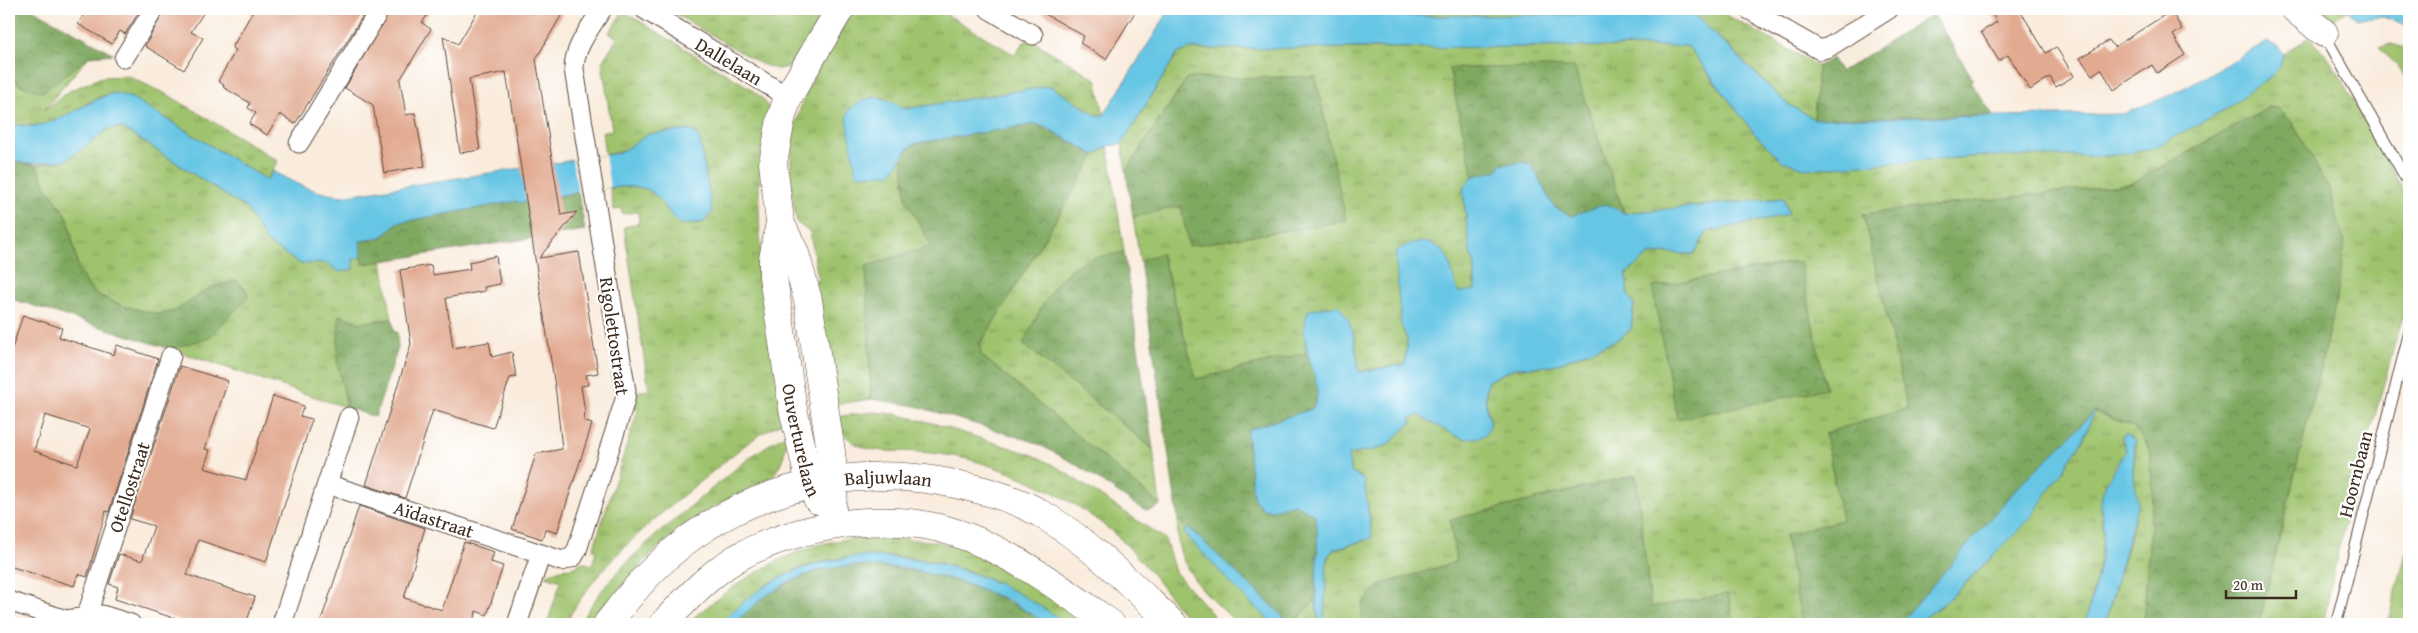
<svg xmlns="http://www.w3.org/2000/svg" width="2418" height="633" font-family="'Gentium Book Plus',serif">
<defs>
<pattern id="grass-tufts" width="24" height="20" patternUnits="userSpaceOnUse" patternTransform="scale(1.25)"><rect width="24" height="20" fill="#9fc36d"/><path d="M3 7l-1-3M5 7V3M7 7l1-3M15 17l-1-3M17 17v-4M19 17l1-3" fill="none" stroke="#839f59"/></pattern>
<pattern id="forest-crowns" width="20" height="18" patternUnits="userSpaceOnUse" patternTransform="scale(1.25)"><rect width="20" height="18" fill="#7fa960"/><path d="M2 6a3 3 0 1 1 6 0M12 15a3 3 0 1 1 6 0" fill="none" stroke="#698a4f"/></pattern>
</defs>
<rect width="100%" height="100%" fill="#fff"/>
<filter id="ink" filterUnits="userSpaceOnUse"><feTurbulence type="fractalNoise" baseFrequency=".02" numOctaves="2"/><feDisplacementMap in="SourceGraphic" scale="10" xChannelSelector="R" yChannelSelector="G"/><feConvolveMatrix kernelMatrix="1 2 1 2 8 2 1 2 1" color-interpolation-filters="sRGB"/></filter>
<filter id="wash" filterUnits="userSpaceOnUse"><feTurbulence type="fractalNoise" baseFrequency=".0096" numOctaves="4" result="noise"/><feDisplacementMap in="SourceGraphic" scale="20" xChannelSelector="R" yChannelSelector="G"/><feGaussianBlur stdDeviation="1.12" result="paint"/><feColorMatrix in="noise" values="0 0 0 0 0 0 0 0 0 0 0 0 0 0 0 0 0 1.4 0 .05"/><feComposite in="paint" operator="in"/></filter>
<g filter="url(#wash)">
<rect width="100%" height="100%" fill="#f9ecdd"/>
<g fill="url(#grass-tufts)" stroke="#6d7646" fill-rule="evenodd">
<path d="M9,9L91,54L44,110L69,91L102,77L128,76L170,96L278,161L267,180L132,98C127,97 119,93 114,94C91,95 73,117 51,123C36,127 24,125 9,123Z"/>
<polygon points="667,9 709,9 739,13 765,9 826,9 790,67 777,69 761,64"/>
<path d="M854,9H938L1015,55L1024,42L1031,40L1096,79L1104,115H1096L1050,86L905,109L882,97L866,100L848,111L850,139L897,167L903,156L906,199L932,246L866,266L871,399L831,405L810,285L818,278L810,232L797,223C778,123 805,91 854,9Z"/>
<polygon points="1406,9 1716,9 1818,66 1814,119 1785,102 1721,39 1691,15 1407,16"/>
<polygon points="2321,9 2346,9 2347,11 2333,20"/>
<path d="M623,11L748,87C757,94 766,99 769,111C744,204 771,327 786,421C756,433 732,456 707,476C653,520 599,562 565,624H547L561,581L546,576C550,574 554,571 558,570C568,566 573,572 581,562L592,565L596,551L593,550L638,410L632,408L634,392L649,390L624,227L639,223L638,212L622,214L621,208L614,210L610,188C622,187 634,184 645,188C674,199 662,232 704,222L712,212L700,141L689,130L649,134L626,150L605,155L602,132L612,130L602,62L617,38L609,33Z"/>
<path d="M2310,37L2328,58L2338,72L2409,201V293L2339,546L2323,624H2259L2337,297L2270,107L2131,184L1863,214L1908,409L1825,433L1842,520L1785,535L1802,624H1734L1728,594L1651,608L1636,475L1450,520L1456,562L1380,585L1363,602L1361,624H1293L1315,600L1319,621H1324L1327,557L1334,550L1371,538L1370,515L1361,477L1351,472L1347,455C1361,452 1380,451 1391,442C1397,437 1403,429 1411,422L1410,418L1420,415C1425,421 1455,434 1464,439L1491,423C1485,408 1485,397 1488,381L1514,368L1552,366L1619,339L1631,329L1634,305L1627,292V272L1649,255L1666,253L1694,254L1707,232L1789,214L1784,198L1624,213L1574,67L1449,69L1473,176L1463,190L1470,253L1475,265V290L1458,293L1453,280L1401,325L1407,339L1406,364L1398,367L1397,365L1359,372L1355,336L1304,326L1306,353L1196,379L1162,254L1140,261L1133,217L1181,206L1189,245L1316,77L1187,78L1126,171L1122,144L1177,54L1189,49L1688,46L1754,133L1918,160L1983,156L2271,76L2280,67L2283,54ZM1800,261L1826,389L1652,287Z"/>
<polygon points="2391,44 2409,49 2409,84 2397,65 2379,48"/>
<polygon points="110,128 123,128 247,209 267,242 301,264 362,257 364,264 382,261 392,319 360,323 339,315 345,407 170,349 188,302 175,311 159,314 126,307 94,293 79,272 68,218 46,186 36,165 66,160"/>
<polygon points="1108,146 1124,252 1085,261 1023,344 1153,449 1160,505 981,355 980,345 1095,155"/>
<path d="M873,412L895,414L932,423L1033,455L1057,467L1165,539L1175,572L1221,624H1191C1168,595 1146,563 1118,537C1078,501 1026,476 975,461C957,456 936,453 918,452C900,450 876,454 858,445C847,440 838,428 834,417Z"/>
<polygon points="2094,412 2134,427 2149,448 2153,496 2143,624 2105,624 2134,522 2133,471 2136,448 2135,441 2130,436 2121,439 2126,451 2113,469 2101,508 2103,537 2096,582 2085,624 1917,624 1947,601 1990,560 2083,440"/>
<path d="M787,434C786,451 783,462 773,476C750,490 724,500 701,514C659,541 622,583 594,624H580C609,570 658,534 704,495C731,473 756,450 787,434Z"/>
<path d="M1178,519L1186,529L1184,533L1237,590L1273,624H1238C1206,593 1172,568 1178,519Z"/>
<path d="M860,538C904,538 954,539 995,559C1032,578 1067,603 1102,624H1067L999,583L969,571L932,561L893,556L834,559L799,568L766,585L720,624H686C727,589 773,556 826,543C837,540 849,539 860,538Z"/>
<polygon points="2409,542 2409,624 2387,624"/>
</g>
<g fill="url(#forest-crowns)" stroke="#5d6a3f">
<polygon points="9,9 32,9 114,54 90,56 43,92 21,86 9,76"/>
<polygon points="1221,9 1406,9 1407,16 1359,11 1235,14"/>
<polygon points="1933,14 1973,79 1970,81 1993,115 1814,119 1818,66 1832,58 1841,72"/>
<polygon points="1574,67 1624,213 1606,205 1571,216 1554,207 1532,166 1473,176 1449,68"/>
<polygon points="1316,77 1346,221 1189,246 1181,206 1133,217 1126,171 1187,78"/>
<polygon points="2270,107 2278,108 2292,122 2329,189 2344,242 2337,297 2259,624 2143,624 2153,496 2149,449 2134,427 2094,411 1899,624 1802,624 1785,535 1842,520 1825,433 1908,408 1863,214 2130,184"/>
<path d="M1036,124L1095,155L980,345L981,355L1160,505C1152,512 1146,512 1137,506L1076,464L1034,442L916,406L871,399L866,266L931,246L906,199L903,156L908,148L917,143Z"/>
<polygon points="9,158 25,164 36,165 46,186 68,218 79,272 94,293 126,307 159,314 175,311 212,287 236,280 246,289 248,297 209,338 170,349 9,298"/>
<polygon points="578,193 585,230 363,264 360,241 383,237 396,223 517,201 520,203"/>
<path d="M1124,252L1153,449L1023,344C1037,316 1055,273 1085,261C1097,256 1112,255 1124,252Z"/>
<path d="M1161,253L1196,379L1306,353C1313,371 1325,392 1312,409L1247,430L1252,487L1254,499L1263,509C1278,511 1282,506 1295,504L1315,515L1318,532L1315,600L1293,624L1280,615L1178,519L1140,261Z"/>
<polygon points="1800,261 1826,389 1677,419 1652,287"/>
<polygon points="339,315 360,323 392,319 394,332 397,332 398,348 375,417 345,407 346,400 337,363"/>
<polygon points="1636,475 1651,607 1728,594 1734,624 1361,624 1363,602 1380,585 1456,562 1450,520"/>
<path d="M852,565C923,567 988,585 1047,624H733C766,590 804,570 852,565Z"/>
</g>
<g fill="#67c6e5" stroke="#517882">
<path d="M1170,9H1221L1235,14L1359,11L1407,16L1683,14L1698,18L1785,102L1814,119L2123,114L2173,94L2267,42L2278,47L2283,54L2280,67L2271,76L2226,109L2152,149L2108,156H1983L1807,169L1782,161L1754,133L1688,46L1189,49L1177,54L1122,144L1108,146L1095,155L1047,128L1036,124L917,143L908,148L891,174L859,175L856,173L847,119L848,111C871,92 881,95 905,109L1050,86L1096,115H1104Z"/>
<polygon points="2346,9 2409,9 2409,26 2384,17 2357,19"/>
<path d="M115,93L132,98L267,180L273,171C295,184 315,193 342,196L619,153L649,134L690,130L696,133L700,141L712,212L704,222L681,225C669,216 663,200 650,191C632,178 545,199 520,203L517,201L396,223C383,239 380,238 360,241L362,257L353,259L354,269L339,272L327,263L301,264L280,251L267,242L247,209L123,128H110L66,160L25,164L9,158V123C16,124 25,127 32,126C63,124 85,100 115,93Z"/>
<path d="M1522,162L1532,166L1554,207L1571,216L1606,204L1624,213L1784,198L1789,214L1707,232L1694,254L1666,253L1649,255L1627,273V292L1634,305L1631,329L1619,339L1552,366L1514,368L1488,381C1484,397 1485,408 1491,423L1485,436C1479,437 1471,439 1465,439C1460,439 1423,419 1420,415L1410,418L1412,422C1403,429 1398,437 1391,442C1380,451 1361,452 1348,455L1351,472L1364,480L1372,538L1334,549L1327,557L1324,621H1319C1311,584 1322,551 1315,515L1295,504C1283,506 1276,512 1263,509L1254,499L1252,487L1247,430L1312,409C1331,383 1291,347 1309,310L1338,305C1356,324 1355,348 1359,372L1405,364L1407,339L1401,325L1395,253C1410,238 1438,237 1448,259C1452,269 1454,282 1458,292L1475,290V265L1470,253L1463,189L1473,176L1496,171L1501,165Z"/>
<polygon points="2095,410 2083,440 2029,520 1947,601 1917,624 1899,624 2019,486 2068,439"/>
<path d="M2126,434L2135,441L2133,471L2138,503L2105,624H2085C2092,596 2102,566 2103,537C2104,522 2098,507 2103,491C2108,476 2119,465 2126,451L2122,436Z"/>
<polygon points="1186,529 1190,529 1291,624 1273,624 1237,590 1184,533"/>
<path d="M862,556C943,556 1001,577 1067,624H1047L1008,600L956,580L903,568L852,565L819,570L790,581L763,598L733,624H720C762,580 802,562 862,556Z"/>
</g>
<polygon fill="#f9ecdd" points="605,155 610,188 578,193 572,160"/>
<g id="blocks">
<g fill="#e2aa91" fill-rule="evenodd">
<polygon points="87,9 141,9 125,34 120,31 112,44 78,24"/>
<polygon points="165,9 206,9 191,32 203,38 184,70 145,46"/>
<polygon points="254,9 367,9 295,124 280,114 267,135 249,124 256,113 248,108 250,103 223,87 224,85 218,81 236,50 232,48"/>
<polygon points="391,9 431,9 422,23 431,29 400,80 406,115 415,113 425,166 384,173 373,105 345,88"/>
<polygon points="479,9 565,9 536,59 561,215 577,212 539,258 579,252 598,373 586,375 588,385 581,386 585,412 584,421 592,424 557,533 545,529 542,539 512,529 536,454 562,449 556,393 506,72 469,79 480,150 460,153 443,36 458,44"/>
<polygon points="1036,9 1137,9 1106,59 1080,43 1084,36"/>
<polygon points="1989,9 2019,9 2046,53 2056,47 2074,76 2056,87 2050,77 2030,90 2008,55 1999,61 1981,32 1997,22"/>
<polygon points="2171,11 2182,29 2173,35 2185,55 2157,73 2152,65 2114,90 2101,69 2092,75 2080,58 2109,40 2114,47"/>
<polygon points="496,256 500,284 484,287 485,291 446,298 453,348 489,342 492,357 512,352 516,377 510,378 493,428 433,410 405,498 366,485 411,344 400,270 431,265 433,275 470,269 469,262"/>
<path d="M23,315L62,328L59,337L114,355L117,345L158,359L109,512L106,511L87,577L78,574L74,586L9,566V358ZM45,415L90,429L77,465L34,451Z"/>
<polygon points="180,366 228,381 205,449 210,450 204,468 246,480 273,396 304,406 300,416 312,419 266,562 198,540 187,575 255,597 246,624 192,624 115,599 118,587 109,584 119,554 142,561 154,526 130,519"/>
<polygon points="359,506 425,528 404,598 442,610 464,542 494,552 491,562 503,566 487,615 476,611 474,624 320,624"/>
</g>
</g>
</g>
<g filter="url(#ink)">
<use href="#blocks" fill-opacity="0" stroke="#58473b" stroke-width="1"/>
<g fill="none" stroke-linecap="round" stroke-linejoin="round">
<defs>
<g id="lane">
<polyline points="2324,34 2409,184"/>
<polyline points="2336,624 2409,333"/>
</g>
<g id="street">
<polyline points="644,9 788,97"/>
<polyline points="989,9 1033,35"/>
<polyline points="1748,9 1820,50 1829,47 1889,9"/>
<polyline points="124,58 154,9"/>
<polyline points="299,143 380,9"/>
<polyline points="327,484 349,417"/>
<polyline points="9,601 66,620 102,615 131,624"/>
<polyline points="86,618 171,356"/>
<polyline points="282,624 327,484 541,554"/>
<path d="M517,624L541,554L562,561L573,557L577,550L625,400L626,391L574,69C574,47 591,27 602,9"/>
</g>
<g id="secondary">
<polyline points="2295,9 2324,33"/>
<path id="s1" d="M780,222L773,259V277L793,409L810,484L818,500"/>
<polyline points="831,525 834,480 831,452 808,300 795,253 780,222 773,163 781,119 788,97 840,9"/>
<path id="s2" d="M607,624C623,604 638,584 656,567C730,494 838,464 939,481C974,487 1012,496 1043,515C1092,544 1131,585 1173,624"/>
<path d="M663,624C687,598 714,569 746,553C814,521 899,509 970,538C1021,559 1066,592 1111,624"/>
</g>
</defs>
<use href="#lane" stroke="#58473b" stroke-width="12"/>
<use href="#street" stroke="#58473b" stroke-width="21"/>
<use href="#secondary" stroke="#58473b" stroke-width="29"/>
<use href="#lane" stroke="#fff" stroke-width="10"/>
<use href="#street" stroke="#fff" stroke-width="19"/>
<use href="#secondary" stroke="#fff" stroke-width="28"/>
</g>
</g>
<g text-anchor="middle" stroke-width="4.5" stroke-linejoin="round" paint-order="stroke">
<g font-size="19" fill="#3b2a1e" stroke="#fff">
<text transform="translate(729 61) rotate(31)" y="7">Dallelaan</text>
<text transform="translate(615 336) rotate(82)" y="7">Rigolettostraat</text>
<text dy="7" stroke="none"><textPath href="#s1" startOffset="221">Ouverturelaan</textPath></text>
<text transform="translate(2355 474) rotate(-76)" y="7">Hoornbaan</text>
<text dy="7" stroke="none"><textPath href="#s2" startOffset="331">Baljuwlaan</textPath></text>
<text transform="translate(129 487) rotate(-72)" y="7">Otellostraat</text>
<text transform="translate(434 519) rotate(18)" y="7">Aïdastraat</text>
</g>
</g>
<rect width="2418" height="633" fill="none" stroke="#fff" stroke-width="30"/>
<path d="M2226 590v8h70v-8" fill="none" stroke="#3b2a1e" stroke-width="2.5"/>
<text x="2233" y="590" font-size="15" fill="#3b2a1e" stroke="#ffffff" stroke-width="4" paint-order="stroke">20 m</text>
</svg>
